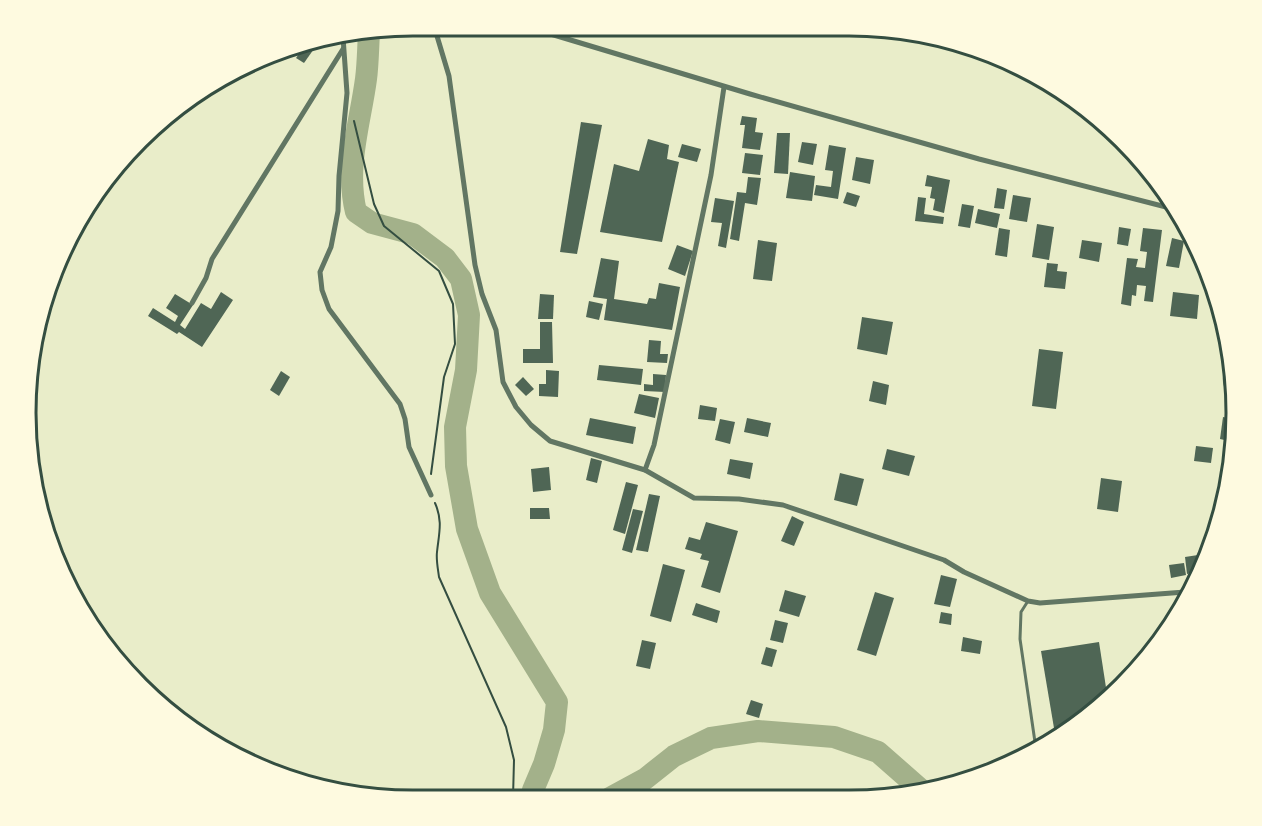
<svg xmlns="http://www.w3.org/2000/svg" width="1262" height="826" font-family="Raleway,sans-serif">
<rect width="100%" height="100%" fill="#e9edc9"/>
<g fill="none" stroke-linecap="round" stroke-linejoin="round">
<g stroke="#a3b18a" stroke-width="22">
<path d="M369,33C368,48 368,64 366,79C360,124 345,167 356,212L372,223L413,234L445,258L461,279L469,315L466,370L455,427L456,466L467,529L490,593L557,702L554,730L544,764L533,790L539,798"/>
<polyline points="610,798 645,779 674,756 711,738 758,731 834,737 878,752 919,788"/>
</g>
</g>
<g fill="#4f6655">
<polygon points="311,42 316,46 304,63 296,58 307,43"/>
<polygon points="742,116 757,118 755,132 763,133 760,150 742,148 745,125 740,125"/>
<polygon points="581,122 602,125 577,254 560,252"/>
<polygon points="777,133 790,133 788,174 774,173"/>
<polygon points="648,139 669,145 667,159 679,162 662,242 600,232 614,164 639,171"/>
<polygon points="802,142 817,144 813,165 798,162"/>
<polygon points="682,144 701,149 697,162 678,157"/>
<polygon points="829,145 846,148 838,199 814,195 816,185 831,187 833,171 825,170"/>
<polygon points="745,153 763,155 760,175 742,173"/>
<polygon points="856,157 874,160 870,184 852,180"/>
<polygon points="790,172 815,176 812,201 786,198"/>
<polygon points="927,175 950,180 944,213 933,210 935,199 930,198 932,187 925,186"/>
<polygon points="748,177 761,178 757,205 745,203 739,241 730,239 737,192 746,193"/>
<polygon points="997,188 1007,190 1004,209 994,208"/>
<polygon points="847,192 860,196 856,207 843,203"/>
<polygon points="1013,195 1031,198 1027,222 1009,219"/>
<polygon points="918,197 926,198 924,214 944,217 943,224 915,221"/>
<polygon points="715,198 734,201 726,248 718,246 722,223 711,222"/>
<polygon points="962,204 974,206 970,228 958,226"/>
<polygon points="978,209 1000,214 997,228 975,223"/>
<polygon points="1037,224 1054,227 1049,260 1032,257"/>
<polygon points="1119,227 1131,229 1128,246 1117,244"/>
<polygon points="999,228 1010,230 1007,257 995,255"/>
<polygon points="1143,228 1162,230 1153,302 1144,301 1146,286 1137,285 1136,296 1132,295 1131,306 1121,304 1127,258 1138,259 1136,267 1145,268 1147,252 1140,251"/>
<polygon points="1172,238 1184,241 1179,268 1166,266"/>
<polygon points="758,240 777,243 772,281 753,279"/>
<polygon points="1082,240 1102,243 1099,262 1079,258"/>
<polygon points="677,245 693,251 685,276 668,269"/>
<polygon points="601,258 619,261 614,299 647,304 649,298 656,299 659,283 680,287 672,330 604,320 607,299 593,297"/>
<polygon points="1047,263 1058,264 1057,271 1067,272 1065,289 1044,287"/>
<polygon points="221,292 233,300 202,347 179,332 177,334 148,316 153,308 175,322 178,316 166,308 175,294 193,305 180,325 185,329 201,303 211,309"/>
<polygon points="1173,292 1199,295 1197,319 1170,316"/>
<polygon points="540,294 554,295 553,319 538,319"/>
<polygon points="589,301 603,304 599,320 586,317"/>
<polygon points="862,317 893,322 887,355 857,349"/>
<polygon points="540,322 552,322 553,363 523,363 523,349 540,349"/>
<polygon points="649,340 661,341 660,354 668,354 667,363 647,362"/>
<polygon points="1039,349 1063,352 1056,409 1032,406"/>
<polygon points="599,365 643,369 641,385 597,380"/>
<polygon points="546,370 559,371 558,397 539,396 539,384 546,384"/>
<polygon points="281,371 290,377 279,396 270,390"/>
<polygon points="653,374 666,375 665,392 644,391 644,384 653,385"/>
<polygon points="523,377 534,389 526,396 515,385"/>
<polygon points="873,381 889,385 886,405 869,401"/>
<polygon points="639,394 659,398 655,418 634,413"/>
<polygon points="700,405 717,408 715,421 698,419"/>
<polygon points="1223,417 1232,419 1229,441 1220,439"/>
<polygon points="590,418 636,427 633,444 586,435"/>
<polygon points="747,418 771,423 768,437 744,432"/>
<polygon points="720,419 735,422 730,444 715,440"/>
<polygon points="1196,446 1213,448 1211,463 1194,461"/>
<polygon points="887,449 915,456 909,476 882,469"/>
<polygon points="591,458 602,461 597,483 586,480"/>
<polygon points="730,459 753,463 750,479 727,474"/>
<polygon points="549,467 551,490 533,492 531,469"/>
<polygon points="840,473 864,479 857,506 834,500"/>
<polygon points="1101,478 1122,481 1118,512 1097,509"/>
<polygon points="626,482 638,485 625,534 613,530"/>
<polygon points="649,494 660,496 648,552 636,550"/>
<polygon points="530,508 549,508 550,519 530,519"/>
<polygon points="633,509 643,511 632,553 622,550"/>
<polygon points="792,516 804,522 794,546 781,541"/>
<polygon points="706,522 738,531 720,593 701,587 709,561 700,559 702,554 685,549 689,537 700,540"/>
<polygon points="1198,555 1199,567 1196,572 1187,574 1185,557"/>
<polygon points="1184,563 1186,575 1171,578 1169,565"/>
<polygon points="663,564 685,570 671,622 650,616"/>
<polygon points="941,575 957,579 950,607 934,604"/>
<polygon points="785,590 806,596 799,617 779,611"/>
<polygon points="875,592 894,598 876,656 857,650"/>
<polygon points="696,603 720,611 717,623 692,615"/>
<polygon points="941,612 952,614 951,625 939,623"/>
<polygon points="775,620 788,623 783,643 770,640"/>
<polygon points="963,637 982,641 980,654 961,651"/>
<polygon points="642,640 656,643 650,669 636,666"/>
<polygon points="1099,642 1107,694 1055,734 1041,651"/>
<polygon points="766,647 777,650 772,667 761,664"/>
<polygon points="751,700 763,704 759,718 746,714"/>
</g>
<g fill="none" stroke-linecap="round" stroke-linejoin="round">
<g stroke="#344e41" stroke-width="2">
<polyline points="354,121 374,204 384,226 439,271 453,304 455,344 444,377 431,474"/>
<path d="M435,503C443,521 439,533 437,552C436,560 438,569 439,577L506,727L514,760L513,798"/>
</g>
<g stroke="#617663" stroke-width="3">
<path d="M1227,357C1225,371 1219,389 1235,397"/>
<polyline points="1028,601 1021,612 1020,639 1036,749"/>
</g>
<g stroke="#617663" stroke-width="5">
<polyline points="434,26 449,76 475,265 482,294 496,330 503,382 516,407 531,425 550,441 645,470 694,498 739,499 783,505 944,560 964,572 1028,601 1040,603 1185,592"/>
<polyline points="524,26 750,94 979,159 1170,208"/>
<polyline points="343,37 347,93 339,176 338,211 331,247 320,272 322,290 329,309 400,404 405,419 409,447 431,495"/>
<polyline points="192,303 206,278 212,259 343,49"/>
<polyline points="645,470 654,445 711,175 724,87"/>
</g>
</g>
<path d="M0 0H1262V826H0ZM413 36H849A377 377 0 0 1 1226 413V413A377 377 0 0 1 849 790H413A377 377 0 0 1 36 413V413A377 377 0 0 1 413 36Z" fill="#fefae0" fill-rule="evenodd"/>
<path fill="none" stroke="#344e41" stroke-width="3" d="M413 36H849A377 377 0 0 1 1226 413V413A377 377 0 0 1 849 790H413A377 377 0 0 1 36 413V413A377 377 0 0 1 413 36Z"/>
</svg>
